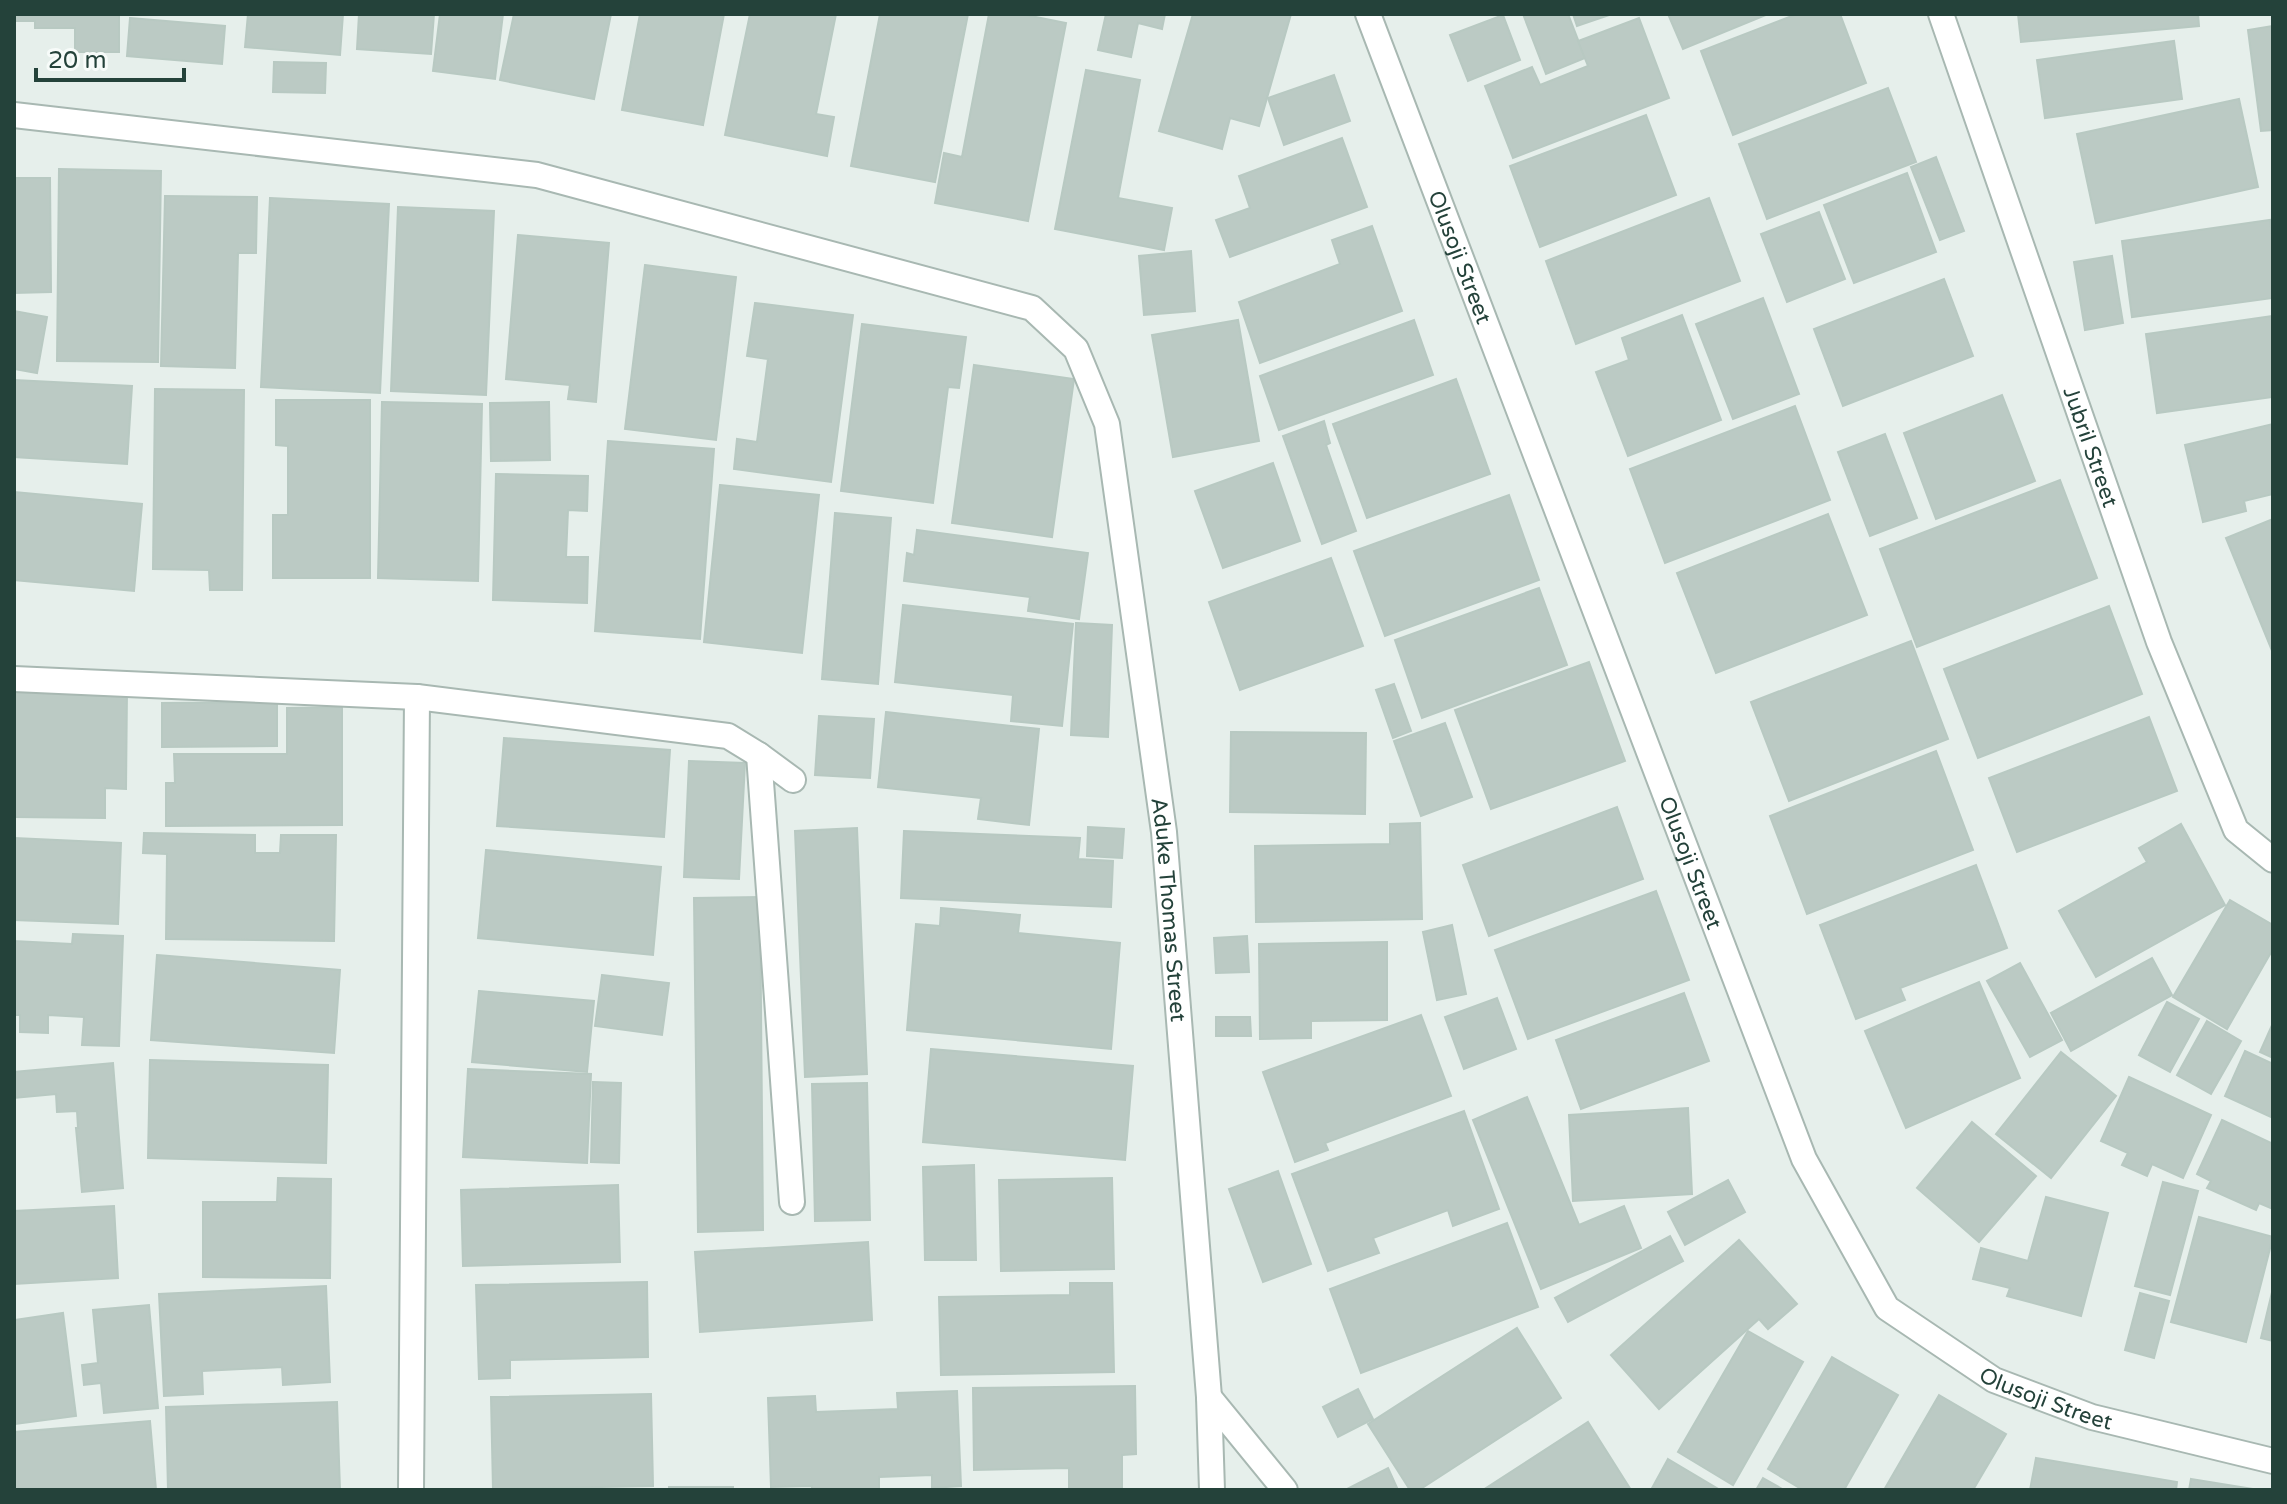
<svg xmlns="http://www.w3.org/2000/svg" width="2287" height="1504" font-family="'Varela Round',sans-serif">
<rect width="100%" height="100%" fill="#e6efeb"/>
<g fill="#bbcac4" stroke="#b8c9c2" stroke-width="2">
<polygon points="14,14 119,14 119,52 75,52 75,28 35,28 35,21 14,21"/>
<polygon points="248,14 343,14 340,55 245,47"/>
<polygon points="359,14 434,14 431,54 357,49"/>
<polygon points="440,14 503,14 495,79 433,71"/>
<polygon points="514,14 611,14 594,99 500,80"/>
<polygon points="640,14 724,14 703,125 622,110"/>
<polygon points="750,14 836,14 816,114 834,117 827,156 725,135"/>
<polygon points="880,14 968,14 935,182 851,166"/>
<polygon points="989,14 1021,14 1066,23 1028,221 935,203 944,153 962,157"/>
<polygon points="1106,14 1165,14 1162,29 1138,23 1131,57 1098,50"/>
<polygon points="1193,14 1291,14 1259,126 1230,118 1222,149 1159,131"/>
<polygon points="1523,14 1568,14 1585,58 1546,74"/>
<polygon points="1573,14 1612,14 1577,26"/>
<polygon points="1668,14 1768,14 1683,49"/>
<polygon points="1797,14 1840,14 1866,83 1733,135 1701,51"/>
<polygon points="2018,14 2198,14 2199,26 2021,42"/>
<polygon points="1503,15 1520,60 1468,81 1450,35"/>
<polygon points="130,18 225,26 222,64 127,56"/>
<polygon points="1639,18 1669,98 1513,158 1485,86 1532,67 1540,85 1588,66 1578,41"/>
<polygon points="2273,26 2273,130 2261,131 2248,30"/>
<polygon points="2174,41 2182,99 2045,118 2037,60"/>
<polygon points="274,62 326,63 325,93 273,92"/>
<polygon points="1086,70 1140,80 1118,198 1172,208 1164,250 1055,229"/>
<polygon points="1334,75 1350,121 1284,145 1268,98"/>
<polygon points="1888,88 1916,162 1767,219 1739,144"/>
<polygon points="2239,99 2258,187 2096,223 2077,134"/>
<polygon points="1646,115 1676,195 1540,247 1510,166"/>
<polygon points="1342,138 1367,207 1230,257 1216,220 1250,208 1239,176"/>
<polygon points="1936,157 1964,231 1940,240 1911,167"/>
<polygon points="59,169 161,171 158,362 57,361"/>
<polygon points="1907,173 1936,252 1854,283 1824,205"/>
<polygon points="14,178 50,178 51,292 14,293"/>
<polygon points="165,196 257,197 256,253 238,253 235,368 161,366"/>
<polygon points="270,198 389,204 380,393 261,387"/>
<polygon points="1709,198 1740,281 1576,344 1546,261"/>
<polygon points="398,207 494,211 486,395 391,391"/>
<polygon points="1819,212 1845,279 1787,302 1761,234"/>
<polygon points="2270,220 2273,240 2273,298 2132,317 2122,241"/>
<polygon points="1372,226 1402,311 1260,363 1239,302 1340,264 1332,240"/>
<polygon points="518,235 609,243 596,402 568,399 570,385 506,379"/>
<polygon points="1191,251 1195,311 1144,315 1139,256"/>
<polygon points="2112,256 2123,323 2085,330 2074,262"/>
<polygon points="645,265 736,277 716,440 625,429"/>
<polygon points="1944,279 1973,356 1843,406 1814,329"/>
<polygon points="1763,298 1799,394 1733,419 1696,324"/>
<polygon points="755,303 853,315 831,482 734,469 737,439 757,442 768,359 747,356"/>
<polygon points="14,311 47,317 37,373 14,369"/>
<polygon points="1682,315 1721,420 1628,456 1596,372 1629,360 1622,338"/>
<polygon points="2273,316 2273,397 2157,413 2146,334"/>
<polygon points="1238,320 1259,441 1173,457 1152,335"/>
<polygon points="1414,320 1433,375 1279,430 1260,376"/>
<polygon points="862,324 966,337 959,388 948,387 933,503 841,491"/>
<polygon points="974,365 1074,379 1052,537 952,523"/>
<polygon points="1456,379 1490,474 1367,518 1333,424"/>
<polygon points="14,380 132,386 127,464 14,457"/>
<polygon points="155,389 244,390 242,590 210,590 209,570 153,569"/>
<polygon points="2002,395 2035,481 1936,519 1904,433"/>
<polygon points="276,400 370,400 370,578 273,578 273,515 288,515 288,446 276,445"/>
<polygon points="382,402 482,404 478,581 378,578"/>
<polygon points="549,402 550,460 491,461 490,403"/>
<polygon points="1795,406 1830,500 1665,563 1630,469"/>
<polygon points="1324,421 1330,443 1326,445 1356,531 1322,544 1283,436"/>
<polygon points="2273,424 2273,494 2244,501 2246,511 2203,522 2185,445"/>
<polygon points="1885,434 1917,518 1870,536 1838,452"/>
<polygon points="608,441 714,449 700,639 595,631"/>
<polygon points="1273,463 1300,541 1223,568 1195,491"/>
<polygon points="496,474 588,476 587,511 568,510 566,557 588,557 587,603 493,600"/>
<polygon points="2060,480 2097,578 1917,647 1880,549"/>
<polygon points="720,485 819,495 802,653 704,642"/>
<polygon points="14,492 142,504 134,591 14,580"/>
<polygon points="1509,495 1539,580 1385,636 1354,551"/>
<polygon points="835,513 891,518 878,684 822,679"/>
<polygon points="1828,514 1867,615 1716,673 1677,573"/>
<polygon points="2273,519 2273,653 2226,538"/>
<polygon points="917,530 1088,553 1079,619 1028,611 1030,597 904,581 907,553 914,555"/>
<polygon points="1331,558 1363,646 1240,690 1209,602"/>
<polygon points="1539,588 1567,665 1422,718 1395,640"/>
<polygon points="903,605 1073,624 1062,726 1011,721 1013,695 895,682"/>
<polygon points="2109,606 2142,694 1978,758 1944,669"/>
<polygon points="1076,623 1112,625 1108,737 1071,735"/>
<polygon points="1911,641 1948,739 1789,801 1751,702"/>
<polygon points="1589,662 1625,761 1491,809 1455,710"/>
<polygon points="1394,684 1411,731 1393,738 1376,690"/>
<polygon points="14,689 127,689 126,789 105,788 105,818 14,817"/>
<polygon points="277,702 277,746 162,747 162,703"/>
<polygon points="342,707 342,825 166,826 166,783 175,783 174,754 287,754 287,708"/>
<polygon points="886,712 1039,729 1029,825 978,819 981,798 878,787"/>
<polygon points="819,716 874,719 870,778 815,775"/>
<polygon points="2149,717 2177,791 2017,852 1989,778"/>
<polygon points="1445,723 1472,797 1421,816 1394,741"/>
<polygon points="1231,732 1366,733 1365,814 1230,812"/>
<polygon points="504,738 670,750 664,837 497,826"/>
<polygon points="1936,751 1973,850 1807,914 1770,816"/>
<polygon points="689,761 745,763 739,879 684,877"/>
<polygon points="1617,807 1643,879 1489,936 1463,865"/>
<polygon points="1420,823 1422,919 1256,922 1255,846 1390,844 1390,824"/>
<polygon points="2181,824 2225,905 2096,977 2059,911 2147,862 2139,848"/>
<polygon points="1088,827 1124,829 1122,858 1087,856"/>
<polygon points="857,828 867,1074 805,1077 795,831"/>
<polygon points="904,831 1080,838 1078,859 1113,861 1111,907 901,898"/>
<polygon points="144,833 255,835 255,853 280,853 281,835 336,835 334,941 166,939 167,854 143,853"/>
<polygon points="14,838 121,843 118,924 14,920"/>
<polygon points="486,850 661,867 653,955 478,938"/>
<polygon points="1976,865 2007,948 1900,988 1905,1000 1856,1019 1820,925"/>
<polygon points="1656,891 1689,980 1528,1039 1495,950"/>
<polygon points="760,897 763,1230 698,1232 694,898"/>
<polygon points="2230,900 2273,925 2273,949 2227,1029 2173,997"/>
<polygon points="941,908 1020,915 1018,933 1120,943 1111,1049 907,1030 916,924 940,926"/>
<polygon points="1452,925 1466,994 1437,1000 1423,932"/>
<polygon points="73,934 123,936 119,1046 82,1045 84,1017 48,1015 48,1033 20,1032 20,1015 14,1015 14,941 72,944"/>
<polygon points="1247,936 1249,972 1216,973 1214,938"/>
<polygon points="1387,942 1387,1020 1311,1021 1311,1038 1260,1039 1259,944"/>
<polygon points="157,955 340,970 334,1053 151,1040"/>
<polygon points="2152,958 2172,995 2071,1051 2051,1013"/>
<polygon points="2020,963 2062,1040 2030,1057 1987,981"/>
<polygon points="602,975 669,983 662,1035 595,1026"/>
<polygon points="1979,982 2020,1078 1906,1128 1865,1031"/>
<polygon points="479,991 594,1001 587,1072 472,1062"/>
<polygon points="1684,993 1709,1061 1581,1109 1556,1040"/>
<polygon points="1497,998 1516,1049 1464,1069 1445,1017"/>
<polygon points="2167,1002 2199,1019 2170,1072 2139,1055"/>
<polygon points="1421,1015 1451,1096 1325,1143 1328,1150 1295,1162 1263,1072"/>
<polygon points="1216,1017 1250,1017 1251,1036 1216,1036"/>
<polygon points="2207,1021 2241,1041 2211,1094 2177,1075"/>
<polygon points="2273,1023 2273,1058 2260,1052"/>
<polygon points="931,1049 1133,1066 1125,1160 923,1142"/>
<polygon points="2245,1051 2273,1064 2273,1118 2225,1096"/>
<polygon points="2061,1052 2116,1096 2051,1178 1996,1134"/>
<polygon points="150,1060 328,1065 326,1163 148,1158"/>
<polygon points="113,1063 123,1188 82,1192 76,1128 78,1128 77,1111 57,1112 56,1094 14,1098 14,1072"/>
<polygon points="468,1069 591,1074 587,1163 463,1157"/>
<polygon points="2129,1077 2211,1115 2183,1178 2152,1164 2147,1176 2122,1165 2128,1153 2101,1141"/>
<polygon points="593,1082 621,1083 619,1163 591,1162"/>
<polygon points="867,1083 870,1220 815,1221 812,1084"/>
<polygon points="1527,1097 1579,1225 1624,1206 1641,1248 1541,1289 1473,1120"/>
<polygon points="1688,1108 1692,1194 1573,1201 1569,1115"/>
<polygon points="1464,1111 1499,1209 1453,1226 1448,1210 1373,1238 1379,1253 1328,1271 1292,1174"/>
<polygon points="2222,1120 2273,1144 2273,1209 2259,1203 2256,1210 2207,1188 2211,1181 2197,1174"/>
<polygon points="1972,1122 2036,1176 1979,1242 1917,1188"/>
<polygon points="974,1165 976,1260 925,1260 923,1167"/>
<polygon points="1278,1171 1311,1264 1263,1282 1229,1189"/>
<polygon points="278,1178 331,1179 330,1278 203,1277 203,1202 277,1202"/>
<polygon points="1112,1178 1114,1269 1001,1271 999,1180"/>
<polygon points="1728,1180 1745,1212 1685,1245 1668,1212"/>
<polygon points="2163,1182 2198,1191 2170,1295 2135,1286"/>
<polygon points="618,1185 620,1262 463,1266 461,1190"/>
<polygon points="2046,1197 2108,1213 2081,1316 2007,1296 2010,1288 1973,1279 1981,1248 2028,1261"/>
<polygon points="114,1206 118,1278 14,1284 14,1211"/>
<polygon points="2199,1217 2273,1237 2246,1342 2171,1322"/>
<polygon points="1507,1223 1538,1307 1361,1373 1330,1289"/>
<polygon points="1670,1236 1683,1261 1568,1322 1555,1298"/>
<polygon points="1739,1240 1797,1304 1768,1329 1759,1319 1659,1409 1611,1355"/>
<polygon points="868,1242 872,1320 700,1332 695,1252"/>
<polygon points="647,1282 648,1357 510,1360 510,1378 479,1379 476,1285"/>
<polygon points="1070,1283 1112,1283 1114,1372 941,1375 939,1297 1070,1295"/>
<polygon points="326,1286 330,1382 283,1385 282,1367 202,1371 203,1394 164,1396 159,1294"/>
<polygon points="2273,1288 2273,1341 2261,1338"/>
<polygon points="2140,1293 2169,1301 2154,1358 2125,1350"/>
<polygon points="149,1305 158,1408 104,1413 101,1383 84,1385 82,1365 98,1363 93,1310"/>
<polygon points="63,1313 76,1416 14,1424 14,1320"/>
<polygon points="1517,1328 1561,1398 1419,1490 1410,1490 1368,1424"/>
<polygon points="1748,1331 1803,1362 1733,1485 1678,1452"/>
<polygon points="1832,1357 1898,1395 1844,1490 1803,1490 1768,1469"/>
<polygon points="1135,1386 1136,1454 1122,1455 1122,1490 1069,1490 1069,1468 974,1470 973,1388"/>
<polygon points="1358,1389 1373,1419 1338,1437 1323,1407"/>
<polygon points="957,1391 961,1486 932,1488 932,1475 879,1477 879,1489 812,1490 812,1486 771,1487 768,1398 815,1396 816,1412 898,1409 897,1393"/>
<polygon points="651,1394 653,1486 493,1489 491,1397"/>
<polygon points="1939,1395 2006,1434 1973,1490 1884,1490"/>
<polygon points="337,1402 340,1490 168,1490 166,1407"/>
<polygon points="150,1421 156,1490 14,1490 14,1432"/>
<polygon points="1588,1422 1631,1490 1483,1490"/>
<polygon points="2036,1458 2177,1482 2176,1490 2030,1490"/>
<polygon points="1668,1459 1720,1490 1651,1490"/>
<polygon points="1388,1468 1398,1490 1348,1490 1347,1489"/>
<polygon points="1763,1478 1784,1490 1756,1490"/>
<polygon points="2191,1479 2259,1490 2189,1490"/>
<rect x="669" y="1487" width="64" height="3"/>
</g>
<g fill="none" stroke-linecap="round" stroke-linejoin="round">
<defs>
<g id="minor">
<path id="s1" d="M1368,14L1804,1159L1887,1308L1994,1380L2092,1417L2273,1461"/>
<path id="s2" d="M1941,14L2159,642L2236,830L2273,860"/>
<path id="s3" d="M14,115L537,175L1032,308L1076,349L1107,424L1164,832L1209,1397L1212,1490"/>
<polyline points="14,679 417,697 728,736 759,755 793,780"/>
<polyline points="759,755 792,1202"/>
<polyline points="1209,1397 1285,1490"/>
<polyline points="411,1490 417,697"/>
</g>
</defs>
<use href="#minor" stroke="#a8b8b2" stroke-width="28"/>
<use href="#minor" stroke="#fff" stroke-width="24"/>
</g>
<g text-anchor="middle" stroke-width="7" stroke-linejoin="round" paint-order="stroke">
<g font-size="22" fill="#24423a" stroke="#f7fbf9">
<text dy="8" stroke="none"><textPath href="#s1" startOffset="260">Olusoji Street</textPath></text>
<text dy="8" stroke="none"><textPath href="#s2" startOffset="458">Jubril Street</textPath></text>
<text dy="8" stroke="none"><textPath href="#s1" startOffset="908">Olusoji Street</textPath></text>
<text dy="8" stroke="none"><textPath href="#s3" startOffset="1670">Aduke Thomas Street</textPath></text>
<text dy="8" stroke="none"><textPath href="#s1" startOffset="1580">Olusoji Street</textPath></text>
</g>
</g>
<rect width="2287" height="1504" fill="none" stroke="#24423a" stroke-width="32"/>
<path d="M36 68v12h148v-12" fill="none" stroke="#24423a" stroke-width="4"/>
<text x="48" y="68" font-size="24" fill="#24423a" stroke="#f7fbf9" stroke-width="6" paint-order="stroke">20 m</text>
</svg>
